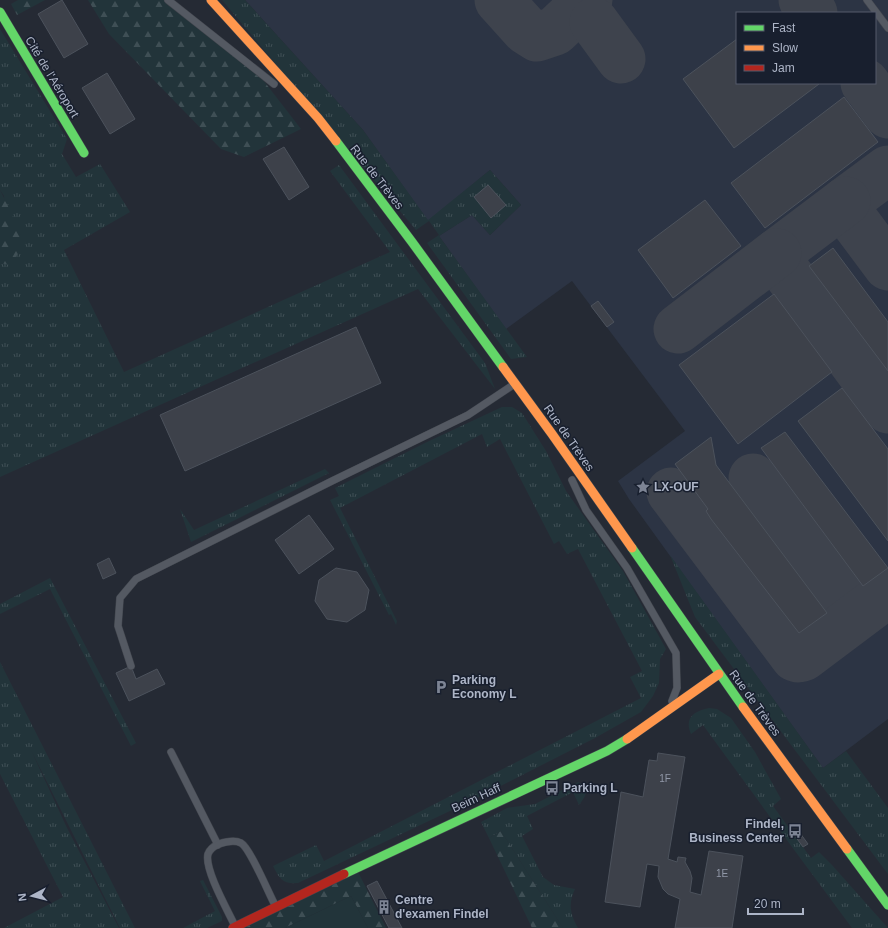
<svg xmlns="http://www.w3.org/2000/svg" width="888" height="928" font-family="Helvetica,sans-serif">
<defs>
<pattern id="grass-tufts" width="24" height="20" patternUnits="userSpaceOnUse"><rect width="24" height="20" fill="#22343a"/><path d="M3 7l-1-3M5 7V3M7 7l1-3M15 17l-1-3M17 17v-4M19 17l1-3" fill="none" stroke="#3f4f55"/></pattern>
<pattern id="forest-firs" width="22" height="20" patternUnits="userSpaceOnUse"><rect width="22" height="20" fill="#22343a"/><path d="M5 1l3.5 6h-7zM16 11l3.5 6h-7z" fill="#3f4f55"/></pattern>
</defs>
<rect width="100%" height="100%" fill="#252a34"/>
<path fill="#2c3444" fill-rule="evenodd" d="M245,0H888V719L823,768L629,499L618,481L685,431L572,281L506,329L439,236L472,215L490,235L521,205L490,170L428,221L363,130ZM737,13H875V83H737Z"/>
<g fill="url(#grass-tufts)">
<polygon points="222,0 245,0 363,130 428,220 490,170 521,205 490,235 472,215 439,236 527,357 511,359 427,243 439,235 429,221 416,230"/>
<polygon points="0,29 67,139 62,154 76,177 100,164 130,212 64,250 124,372 390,252 330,171 339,165 485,363 495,389 418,289 0,477 0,263 10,264 4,196 0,190"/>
<path d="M502,407H512L522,413L546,451L566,491L623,571L666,649L660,659L659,683L653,696L641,712L595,738L471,801L298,883C283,884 280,880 273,866L316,845L324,861L641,698L630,677L642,671L578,549L567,554L559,541L554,544L500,439L487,447L482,434L340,508L397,621L396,625L391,614L389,615L330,500L339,496L335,488L427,442Z"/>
<polygon points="325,469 329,473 191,542 180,509 194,530"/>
<polygon points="670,555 823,768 846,751 888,808 888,874 695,617"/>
<polygon points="50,578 136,743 131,746 50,589 0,614 0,604"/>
<polygon points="0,662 135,928 120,928 31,750 67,828 119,928 4,928 63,897 0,774"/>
<path d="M709,708L717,709L731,718L755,752L781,799L773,806L811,858L819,852L832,865L888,928H852L792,847L703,725L691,734C684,718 694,711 709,708Z"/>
<path d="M578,782C591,788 586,796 579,805L573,792L527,816L533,829L522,836L543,877L554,885L575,889C568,904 570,914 578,928H563L501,831L489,838L481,822L507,808L535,804Z"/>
<polygon points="203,880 222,917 222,921 207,928 183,928 215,911 200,881"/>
</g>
<g fill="url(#forest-firs)">
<polygon points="18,0 45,0 17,15 11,4"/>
<polygon points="88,0 168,0 253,67 301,129 244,157 221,149 109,34"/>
<polygon points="0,190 26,242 10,265 0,263"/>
<polygon points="501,831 563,928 532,928 489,838"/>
<polygon points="356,868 386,928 368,928 351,896 285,928 233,928"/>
</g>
<polygon fill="#22343a" points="351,896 368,928 285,928"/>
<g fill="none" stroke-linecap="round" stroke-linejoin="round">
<g stroke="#3e434d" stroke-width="49">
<polyline points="499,0 526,30 537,37 555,31 588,0"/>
<polyline points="803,0 813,13"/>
<polyline points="594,22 621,59"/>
<polyline points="865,83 888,114"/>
<polyline points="888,170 846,201 844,207 888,266"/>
<polyline points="846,201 777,253 776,258 888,409"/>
<polyline points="678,329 777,253"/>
<polyline points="753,478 852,611 858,613 861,613"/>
<polyline points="671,492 795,657 798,658 803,657 888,593"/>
</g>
</g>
<g fill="#3d414a" stroke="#4c525c">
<polygon points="62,0 88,44 64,58 38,14"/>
<polygon points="737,39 737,83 818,83 819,84 734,148 683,79"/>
<polygon points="107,73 135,119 110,134 82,88"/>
<polygon points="844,97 878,142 765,228 731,183"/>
<polygon points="284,147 309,187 289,200 263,159"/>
<polygon points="488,185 506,205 491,218 474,197"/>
<polygon points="705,200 741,246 673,298 638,250"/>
<polygon points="833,248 888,322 888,371 809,266"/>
<polygon points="774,294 832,372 738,444 679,365"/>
<polygon points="598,301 614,322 607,327 591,306"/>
<polygon points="356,327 381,383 185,471 160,415"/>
<polygon points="842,388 888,449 888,541 798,421"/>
<polygon points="785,432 888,568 863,586 761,448"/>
<polygon points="711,437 716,465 827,613 799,633 711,519 706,511 708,509 675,464"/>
<polygon points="309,515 334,549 299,574 275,540"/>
<polygon points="109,558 116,573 103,579 97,564"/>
<polygon points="336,568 357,572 369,590 365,610 347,622 327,619 315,601 319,580"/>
<polygon points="131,666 136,679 157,669 165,684 129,701 116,673"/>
<polygon points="658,753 685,757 668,859 677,862 678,857 686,858 685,862 690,871 692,878 690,892 701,895 709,851 743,856 732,928 675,928 680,899 668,894 663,889 658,877 659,866 647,864 640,907 605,902 621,792 643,797 649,760 657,761"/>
<polygon points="800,833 808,844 803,847 795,836"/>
<polygon points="377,881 402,928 389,928 367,886"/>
</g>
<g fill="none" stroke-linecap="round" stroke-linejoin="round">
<defs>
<g id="lane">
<polyline points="168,0 274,84"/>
<polyline points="867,0 888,28"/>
<polyline points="572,480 586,510 627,568 676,653 677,688 672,701"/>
<polyline points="131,666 118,626 120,598 136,579 332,481 468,415 513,385"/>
<polyline points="171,752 218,845"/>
<path d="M235,926C228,911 204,869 208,854C210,849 214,846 219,844C225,842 235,840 241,843C250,848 269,894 275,905"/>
</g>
<g id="fast">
<polyline points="0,12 84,153"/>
<polyline points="336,141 412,242 503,367"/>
<polyline points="632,548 743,707"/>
<polyline points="847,849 888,905"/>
<polyline points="344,874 607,751 627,739"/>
</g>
<g id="slow">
<polyline points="211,0 318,118 336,141"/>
<polyline points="503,367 552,434 632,548"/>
<polyline points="743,707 847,849"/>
<polyline points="627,739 719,674"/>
</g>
<polyline id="jam" points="233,928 344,874"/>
</defs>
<use href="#lane" stroke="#41454d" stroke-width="8"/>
<use href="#fast" stroke="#41454d" stroke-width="10"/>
<use href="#slow" stroke="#41454d" stroke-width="10"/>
<use href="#jam" stroke="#41454d" stroke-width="10"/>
<use href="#lane" stroke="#545962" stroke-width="7"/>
<use href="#fast" stroke="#63d668" stroke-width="9"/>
<use href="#slow" stroke="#ff974d" stroke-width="9"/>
<use href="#jam" stroke="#b3261e" stroke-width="9"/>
</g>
<defs>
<symbol id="sight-bare" viewBox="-9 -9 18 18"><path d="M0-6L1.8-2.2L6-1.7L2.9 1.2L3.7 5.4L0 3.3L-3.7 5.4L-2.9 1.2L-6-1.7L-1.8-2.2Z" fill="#7d8494" stroke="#181f2e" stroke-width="2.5" paint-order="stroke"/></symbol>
<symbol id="parking-bare" viewBox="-9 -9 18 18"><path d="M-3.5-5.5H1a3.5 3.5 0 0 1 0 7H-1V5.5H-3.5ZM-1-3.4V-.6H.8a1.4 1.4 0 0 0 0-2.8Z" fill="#7d8494" stroke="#181f2e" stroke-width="2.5" paint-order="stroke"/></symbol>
<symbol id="bus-bare" viewBox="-9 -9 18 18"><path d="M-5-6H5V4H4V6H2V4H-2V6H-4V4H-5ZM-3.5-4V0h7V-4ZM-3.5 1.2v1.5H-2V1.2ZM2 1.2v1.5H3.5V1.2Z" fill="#7d8494" stroke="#181f2e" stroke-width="2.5" paint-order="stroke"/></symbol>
<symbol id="building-bare" viewBox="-9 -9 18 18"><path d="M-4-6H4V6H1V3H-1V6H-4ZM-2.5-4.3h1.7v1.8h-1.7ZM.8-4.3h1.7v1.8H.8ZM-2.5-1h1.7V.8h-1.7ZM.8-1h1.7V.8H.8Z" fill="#7d8494" stroke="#181f2e" stroke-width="2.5" paint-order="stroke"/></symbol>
</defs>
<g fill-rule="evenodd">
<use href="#sight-bare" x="633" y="477" width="20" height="20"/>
<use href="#parking-bare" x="431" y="677" width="20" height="20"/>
<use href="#bus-bare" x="542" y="778" width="20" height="20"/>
<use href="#bus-bare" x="785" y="821" width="20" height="20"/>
<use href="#building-bare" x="374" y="897" width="20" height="20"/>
</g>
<g text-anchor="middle" stroke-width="3" stroke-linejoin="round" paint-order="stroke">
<g font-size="10" fill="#9198a8">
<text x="665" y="782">1F</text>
<text x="722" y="877">1E</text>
</g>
<g font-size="12" fill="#adb5c7" stroke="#181f2e">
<text transform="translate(52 77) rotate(59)" y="4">Cité de l'Aéroport</text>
<text transform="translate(377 177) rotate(52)" y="4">Rue de Trèves</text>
<text transform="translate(569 438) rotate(55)" y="4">Rue de Trèves</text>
<text transform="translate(755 703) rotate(54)" y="4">Rue de Trèves</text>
<text transform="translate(476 798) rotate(-25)" y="4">Beim Haff</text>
</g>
<g font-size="12" font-weight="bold" fill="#adb5c7" stroke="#181f2e" text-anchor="start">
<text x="654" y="491">LX-OUF</text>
<text x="452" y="684">Parking<tspan x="452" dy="14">Economy L</tspan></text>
<text x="563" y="792">Parking L</text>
<text x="784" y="828" text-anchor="end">Findel,<tspan x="784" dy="14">Business Center</tspan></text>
<text x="395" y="904">Centre<tspan x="395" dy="14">d'examen Findel</tspan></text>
</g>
</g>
<rect x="736" y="12" width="140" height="72" fill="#181f2e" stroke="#545b6b"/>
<rect x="744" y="25" width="20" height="6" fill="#63d668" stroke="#545b6b"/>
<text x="772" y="32" font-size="12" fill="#adb5c7">Fast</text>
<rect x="744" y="45" width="20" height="6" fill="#ff974d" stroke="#545b6b"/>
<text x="772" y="52" font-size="12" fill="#adb5c7">Slow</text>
<rect x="744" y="65" width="20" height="6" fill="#b3261e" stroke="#545b6b"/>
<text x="772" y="72" font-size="12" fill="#adb5c7">Jam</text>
<g transform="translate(32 896) rotate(263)" stroke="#181f2e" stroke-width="3" paint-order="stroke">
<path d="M0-3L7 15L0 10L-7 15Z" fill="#adb5c7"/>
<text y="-6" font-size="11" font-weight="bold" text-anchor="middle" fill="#adb5c7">N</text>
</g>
<path d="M748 908v6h55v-6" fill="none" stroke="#adb5c7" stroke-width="2"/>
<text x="754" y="908" font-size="12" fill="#adb5c7" stroke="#181f2e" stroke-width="3" paint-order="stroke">20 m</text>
</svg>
